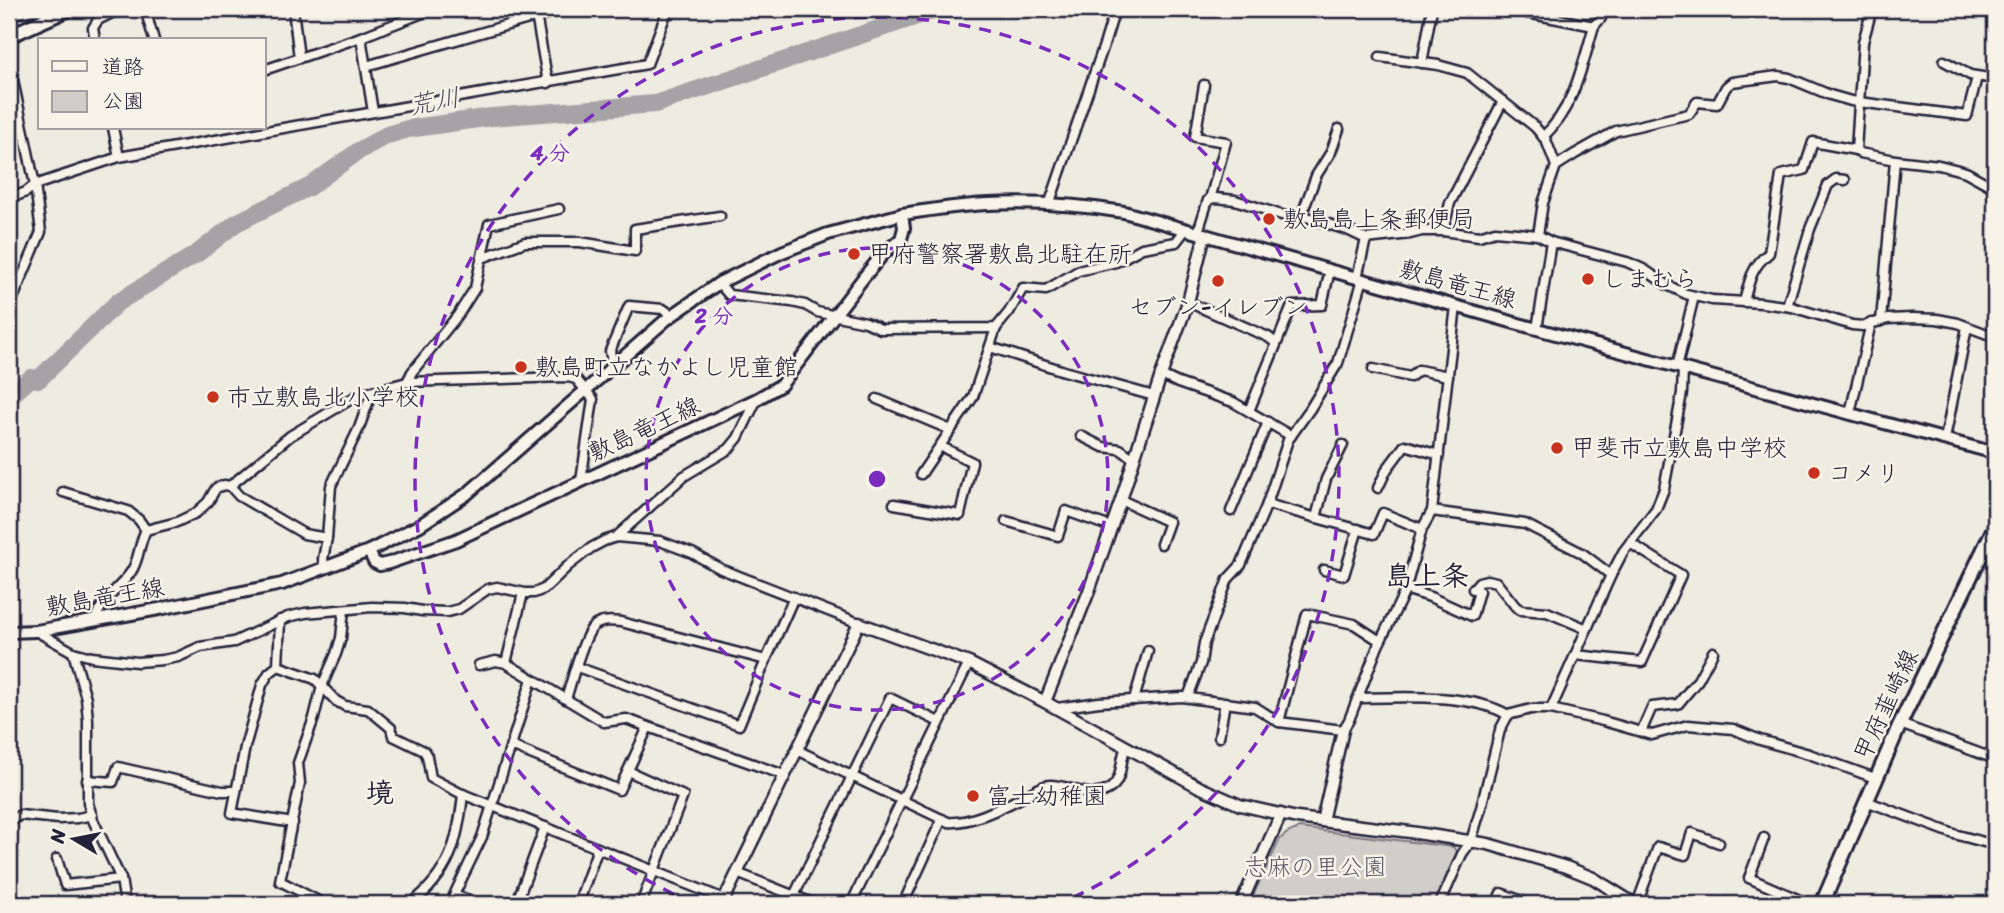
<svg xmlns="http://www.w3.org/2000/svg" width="2004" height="913" font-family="Sriracha,'Klee One',sans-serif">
<rect width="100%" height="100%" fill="#eeebe1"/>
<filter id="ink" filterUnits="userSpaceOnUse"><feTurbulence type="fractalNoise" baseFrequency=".0143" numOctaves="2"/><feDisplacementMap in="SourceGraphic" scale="14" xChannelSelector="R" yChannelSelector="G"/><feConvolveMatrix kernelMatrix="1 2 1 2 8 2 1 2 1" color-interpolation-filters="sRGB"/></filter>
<g filter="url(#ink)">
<polygon fill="#d1cdc9" stroke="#7a7882" stroke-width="2" points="1299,828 1453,847 1457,852 1436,904 1249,904 1280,839 1287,833"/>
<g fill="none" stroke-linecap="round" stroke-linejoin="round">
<polyline stroke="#a6a3a6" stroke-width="18" points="9,397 31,378 39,379 118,302 198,253 236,223 309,187 360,150 387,135 408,129 492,117 655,104 938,9"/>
<defs>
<g id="minor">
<polyline points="145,9 154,40"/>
<polyline points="293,9 299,58"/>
<polyline points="535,9 548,83"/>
<polyline points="1515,9 1527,13 1594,26"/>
<polyline points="1872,9 1863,42 1856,150 1860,153 1895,160 1939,165 1966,172 1995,188"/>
<path d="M9,15C25,11 42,6 56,16"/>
<polyline points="361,37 373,112"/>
<polyline points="95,40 93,28 98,20 120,9"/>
<polyline points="1380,57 1438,65 1467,73 1535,127 1546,140 1556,166"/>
<polyline points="9,61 35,185 41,232 9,308"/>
<polyline points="1944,61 1970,75 1995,79"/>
<polyline points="1422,63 1432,9"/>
<polyline points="366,66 563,9"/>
<polyline points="264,70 361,37 433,9"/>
<polyline points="113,128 119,157"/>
<path d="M1543,137C1574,108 1582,66 1594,26L1601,18L1603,9"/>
<polyline points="9,199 26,192 35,185 119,157 647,64 668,9"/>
<polyline points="1210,199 1216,198 1235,200 1291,218 1307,217 1347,230 1366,239 1410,234 1422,231 1443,231 1479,236 1495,231 1538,235 1551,242 1627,262 1645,270 1667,285 1686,294 1712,300 1762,303 1792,307 1852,325 1863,326 1888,319 1913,318 1937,319 1958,323 1995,337"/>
<polyline points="1049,205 1105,42 1113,16 1113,9"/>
<polyline points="1301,217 1316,176 1331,152 1339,129"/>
<polyline points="1443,231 1450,203 1503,101"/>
<polyline points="1198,232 1208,200 1210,199 1226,142 1195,137 1204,85"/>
<polyline points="1538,235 1543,203 1556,166 1575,154 1616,131 1689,114 1697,102 1717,104 1726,87 1732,82 1778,76 1789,78 1830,95 1851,101 1967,116 1977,77"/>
<polyline points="482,258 525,242 580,242 635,251 635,229 720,216"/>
<polyline points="9,275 20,280"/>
<polyline points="1357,278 1366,239"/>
<polyline points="719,283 729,295 792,302 805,305 817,312 866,322 881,329 996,328 1009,312 1023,288 1046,290 1078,271 1116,262 1142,248 1176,242 1186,229"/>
<polyline points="1188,302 1268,337 1276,343"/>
<path d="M1744,302C1749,281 1752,266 1769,253L1781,175L1804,170L1813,142L1856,150"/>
<polyline points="1787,306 1810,229 1828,185 1836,179 1845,180"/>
<polyline points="1881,321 1895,160"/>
<polyline points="1537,329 1551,242"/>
<polyline points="990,347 1064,371 1154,396"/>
<polyline points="613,367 610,351 629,306 663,309 672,315"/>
<polyline points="1677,367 1694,296"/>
<polyline points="1373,369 1410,377 1419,370 1448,376"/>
<polyline points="1161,375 1178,383 1233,402 1291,436"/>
<polyline points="407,382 412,372 458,315 475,288 489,224 559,209"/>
<polyline points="877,399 951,430"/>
<polyline points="1249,411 1292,306 1322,305 1330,270"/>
<polyline points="1850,413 1871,323"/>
<polyline points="1081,436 1103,447 1120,449 1134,459"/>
<polyline points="1945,439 1967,327"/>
<polyline points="921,474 973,397 996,328"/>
<polyline points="230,486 290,436 358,395 407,382 568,377 576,379 593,399 581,481"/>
<polyline points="1378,488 1387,469 1405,445 1439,455"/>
<polyline points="63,492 128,511 139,520 146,530"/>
<polyline points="1121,500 1169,522 1161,544"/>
<polyline points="894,504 960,515 972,462 940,446"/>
<polyline points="1267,504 1374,534 1383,513 1422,529"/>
<polyline points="1231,511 1268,422"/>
<polyline points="1432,511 1525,524 1582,553 1611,575"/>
<polyline points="1316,518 1326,479 1343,445"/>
<polyline points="1006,521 1058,536 1066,511 1111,527"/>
<polyline points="616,537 684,476 729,449 738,438 757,399"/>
<polyline points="325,568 323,559 327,538 331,486 359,428 372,392"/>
<polyline points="1324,570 1344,575 1358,529"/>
<polyline points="1405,589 1430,597 1472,616 1479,591 1473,589 1479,582 1487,580 1496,582 1516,607 1521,610 1547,612 1587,629"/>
<polyline points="523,593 506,663 604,722 626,719 784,775"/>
<path d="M95,620C102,599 119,589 131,572C139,561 139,543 146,530L177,522L196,513L208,502L216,488L224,485L230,486L239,496L304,534L327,538"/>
<polyline points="280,620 278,666 269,673 262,685 245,747 232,813 293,823"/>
<polyline points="36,631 73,652 92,657 137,662 163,660 178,657 200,647 234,642 288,617 305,613 372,607 405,608 422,611 447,612 459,609 488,589 497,587 525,593 534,593 544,589 568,566 591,548 604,541 616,537 660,541 692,553 721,569 859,623"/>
<polyline points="73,652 86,698 88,720 88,803 93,820 121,879 125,904"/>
<polyline points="1575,655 1642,662 1681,575 1630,543"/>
<polyline points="479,665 496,661 506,663"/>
<polyline points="278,666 315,679 336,701 345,706 368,709 391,728 393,736 424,751 427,756 431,778 460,793 724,899"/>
<polyline points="577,667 739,725 766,660"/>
<polyline points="1188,697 1201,663 1204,643 1228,579 1241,565 1267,504 1288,440 1310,409 1338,363 1363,279"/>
<path d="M1359,698C1401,697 1471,693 1508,715"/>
<path d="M566,699C571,684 583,635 594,626C602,620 612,621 621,622L766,660L794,597"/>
<polyline points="1134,700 1148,651"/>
<polyline points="1057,708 1099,702 1182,697 1255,707 1279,722 1343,730 1349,720 1378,646 1405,591 1422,529 1432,511 1456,306"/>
<polyline points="1551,709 1611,575 1623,552 1656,509 1664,489 1682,393 1683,369"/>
<polyline points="1279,722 1307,614 1354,624 1380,641"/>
<polyline points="1900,724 1995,759"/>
<polyline points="1641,732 1652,707 1678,704 1698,680 1713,652"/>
<polyline points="1219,737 1225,702"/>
<polyline points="511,746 619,790 648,727"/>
<path d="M797,750L948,822C971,824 1003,807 1025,796C1031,793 1042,785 1049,785C1070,784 1093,803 1112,787C1123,778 1120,759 1126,747"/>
<polyline points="628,771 683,796 641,904"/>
<polyline points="87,780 113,782 118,767 222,791 236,791"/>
<polyline points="1866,801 1954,834 1995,845"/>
<polyline points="9,822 20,815 58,819 78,818 92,815"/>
<polyline points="1764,838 1749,878 1809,904"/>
<polyline points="57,859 65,885 121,879"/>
<polyline points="737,873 815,904"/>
<polyline points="324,904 280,881 300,783 298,763 314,718 322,686 336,654 341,638 344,610"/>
<path d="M411,904C450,873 458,842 463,794"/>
<polyline points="479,904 454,895 482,837 532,679"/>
<polyline points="516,904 545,827"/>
<polyline points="578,904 598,848"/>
<polyline points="790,904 890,698 939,722"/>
<polyline points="851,904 969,663"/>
<polyline points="903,904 942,819"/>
<polyline points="1440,904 1462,854 1471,841 1481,808 1500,730 1508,715 1531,709 1551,709 1603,721 1652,735 1688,725 1733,729 1760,740 1809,754 1875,778"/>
<polyline points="1496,904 1501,893 1530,904"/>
<polyline points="1637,904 1658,847 1685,855 1692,833 1719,843"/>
</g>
<g id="tertiary">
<polyline points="1045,702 1089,591 1121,500 1161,375 1188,302 1205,234"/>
<polyline points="1322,821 1343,730"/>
<polyline points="722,904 859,623 969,663 1045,702 1199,787 1240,805 1297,818 1410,832 1488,844 1566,867 1593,878 1635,904"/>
<polyline points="1241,904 1281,814"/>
</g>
<g id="secondary">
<polyline points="369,551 420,525 467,494 667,319 719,283 782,252 828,234 902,214"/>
<path d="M9,632L36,631L159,609L282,584L369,551L374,562L380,565L389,563L456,540L757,399L781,385L864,277L883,254L901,239L904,228L902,214C931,210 960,205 989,204C1033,202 1080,205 1124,212L1515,323L1995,453"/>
</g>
<g id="primary">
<polyline points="9,36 69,9"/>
<polyline points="1822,904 1900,724 1995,526"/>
</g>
</defs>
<use href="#minor" stroke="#22223b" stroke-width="13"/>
<use href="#tertiary" stroke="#22223b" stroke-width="15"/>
<use href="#secondary" stroke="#22223b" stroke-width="16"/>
<use href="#primary" stroke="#22223b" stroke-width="18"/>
<use href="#minor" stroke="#f7f3e8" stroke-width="8"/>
<use href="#tertiary" stroke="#f7f3e8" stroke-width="10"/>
<use href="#secondary" stroke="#f7f3e8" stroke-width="10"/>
<use href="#primary" stroke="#f7f3e8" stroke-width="12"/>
</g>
</g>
<g fill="none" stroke="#7b2cbf" stroke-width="3.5" stroke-dasharray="12 9">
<circle cx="877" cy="479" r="231"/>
<path d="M693 903A462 462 0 1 1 1061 903"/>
</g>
<g fill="#c8321e" stroke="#f7f3e8" stroke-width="2.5">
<circle cx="1269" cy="219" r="7"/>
<circle cx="854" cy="254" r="7"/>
<circle cx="1588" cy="279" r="7"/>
<circle cx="1218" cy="281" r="7"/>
<circle cx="521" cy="367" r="7"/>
<circle cx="213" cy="397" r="7"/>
<circle cx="1557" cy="448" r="7"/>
<circle cx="1814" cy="473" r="7"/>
<circle cx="973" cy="796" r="7"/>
</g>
<g text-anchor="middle" stroke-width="5" stroke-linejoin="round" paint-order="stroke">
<g font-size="24" fill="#22223b" stroke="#f7f3e8" text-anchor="start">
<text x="1283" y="227">敷島島上条郵便局</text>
<text x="868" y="262">甲府警察署敷島北駐在所</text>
<text x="1602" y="287">しまむら</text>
<text x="1218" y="315" text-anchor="middle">セブン-イレブン</text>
<text x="535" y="375">敷島町立なかよし児童館</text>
<text x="227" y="405">市立敷島北小学校</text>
<text x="1571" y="456">甲斐市立敷島中学校</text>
<text x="1828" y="481">コメリ</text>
<text x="987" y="804">富士幼稚園</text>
</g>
<g font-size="24" fill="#22223b" stroke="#f7f3e8">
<text transform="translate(1458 284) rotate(16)" y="8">敷島竜王線</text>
<text transform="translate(644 429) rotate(-25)" y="8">敷島竜王線</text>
<text transform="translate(105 597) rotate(-10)" y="8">敷島竜王線</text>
<text transform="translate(1886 705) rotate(-65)" y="8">甲府韮崎線</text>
</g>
<g font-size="24" fill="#575566" stroke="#f7f3e8">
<text x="1315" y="875">志麻の里公園</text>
</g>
<g font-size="26" font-style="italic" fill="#504f60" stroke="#f7f3e8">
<text transform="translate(434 101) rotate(-10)" y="9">荒川</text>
</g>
<g font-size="28" font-weight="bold" fill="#22223b" stroke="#f7f3e8">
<text x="1427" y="585">島上条</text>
<text x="380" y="802">境</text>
</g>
</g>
<circle cx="877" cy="479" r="10" fill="#7b2cbf" stroke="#f7f3e8" stroke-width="3.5"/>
<g font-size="21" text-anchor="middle" font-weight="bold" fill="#7b2cbf" stroke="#f7f3e8" stroke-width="5" stroke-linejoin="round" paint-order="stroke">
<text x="550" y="160">4 分</text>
<text x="714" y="323">2 分</text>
</g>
<rect width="2004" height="913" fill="none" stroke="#f7f3e8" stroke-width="35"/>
<rect x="18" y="18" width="1969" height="878" fill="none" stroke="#22223b" stroke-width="2.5" filter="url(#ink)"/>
<rect x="38" y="38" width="228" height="91" fill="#f7f3e8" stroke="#a29fa3" stroke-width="2"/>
<rect x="52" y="61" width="35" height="10" fill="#f7f3e8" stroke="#a29fa3" stroke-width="2"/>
<text x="102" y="74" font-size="21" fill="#22223b">道路</text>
<rect x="52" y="91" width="35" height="21" fill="#d1cdc9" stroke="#a29fa3" stroke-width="2"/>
<text x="102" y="108" font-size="21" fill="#22223b">公園</text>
<g transform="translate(74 839) rotate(280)" stroke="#f7f3e8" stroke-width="5" paint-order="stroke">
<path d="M0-5L12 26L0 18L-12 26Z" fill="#22223b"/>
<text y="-10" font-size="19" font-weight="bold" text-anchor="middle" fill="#22223b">N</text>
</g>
</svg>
